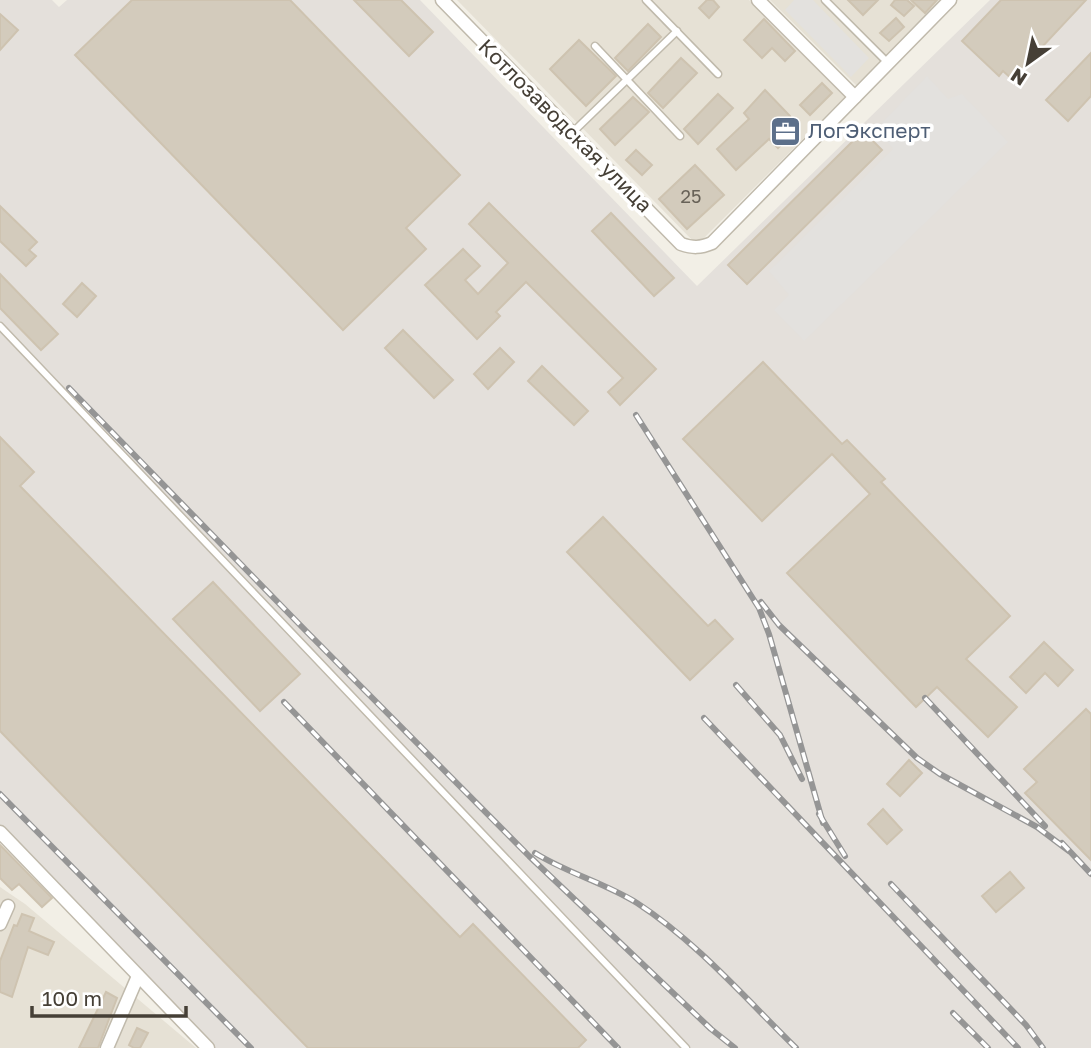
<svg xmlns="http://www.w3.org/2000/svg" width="1091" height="1048" font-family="'Golos Text',sans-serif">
<rect width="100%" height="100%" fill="#f2efe6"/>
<g fill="#e6e1d5">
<polygon points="457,0 749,0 846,96 697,245"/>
<polygon points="770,0 940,0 857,86"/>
<polygon points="0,887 25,904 196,1048 0,1048"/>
</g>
<polygon fill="#e4e0db" points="0,0 52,0 59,7 67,0 420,0 697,286 990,0 1091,0 1091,1048 211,1048 0,830"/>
<g fill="#e3e1de">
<polygon points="794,0 813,0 869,58 851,77 785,10"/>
<polygon points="927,76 948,99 962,94 1008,142 804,341 774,310 789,295 769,271 893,149 877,128"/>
</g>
<g fill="#d3cbbc" stroke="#cec3b0" stroke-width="2">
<polygon points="132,0 290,0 460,175 406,228 426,249 343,330 75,55"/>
<polygon points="354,0 401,0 433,32 409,56"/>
<polygon points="707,0 713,0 719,7 709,18 699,8"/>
<polygon points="848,0 878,0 863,15"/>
<polygon points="895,0 907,0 914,6 904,16 891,5"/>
<polygon points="911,0 937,0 925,13"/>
<polygon points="1001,0 1086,0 1012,79 1003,71 999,76 962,41"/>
<polygon points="0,14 18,30 0,50"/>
<polygon points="896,18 904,27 889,41 880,33"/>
<polygon points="764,19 795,51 785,61 772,48 762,58 744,40"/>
<polygon points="648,24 661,37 628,71 615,58"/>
<polygon points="579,40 616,76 586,106 550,69"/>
<polygon points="1091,53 1091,96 1068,121 1046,100"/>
<polygon points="681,58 697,73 663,108 648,93"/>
<polygon points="822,83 832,93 810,115 800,105"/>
<polygon points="765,90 790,116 794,126 789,137 778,148 769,139 736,170 717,149 749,119 744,113"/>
<polygon points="718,94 733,108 698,144 684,129"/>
<polygon points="633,97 649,112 615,145 600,129"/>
<polygon points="863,131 882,150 747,284 728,265"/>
<polygon points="636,150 652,165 642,175 626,160"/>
<polygon points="695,165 724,195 687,229 659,199"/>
<polygon points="489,203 656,369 620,405 608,392 623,378 526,282 496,312 500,316 477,339 425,285 463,249 480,266 465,280 478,294 508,263 469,224"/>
<polygon points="0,206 37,242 29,250 36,256 26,266 0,241"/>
<polygon points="611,213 674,278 654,296 592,231"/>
<polygon points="0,274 58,334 41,350 0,308"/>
<polygon points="82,283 96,296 77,317 63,304"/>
<polygon points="403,330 453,380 434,398 385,348"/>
<polygon points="500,348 514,362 488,389 474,374"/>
<polygon points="763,362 842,444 847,440 885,479 881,482 1010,616 966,659 1017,707 988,737 937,687 916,707 787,573 870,494 832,454 762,521 683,439"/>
<polygon points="542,366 588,411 574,425 528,381"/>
<polygon points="0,437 34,472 20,486 460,937 473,924 586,1040 578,1048 308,1048 0,731"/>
<polygon points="603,517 708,626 715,620 733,639 690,680 567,552"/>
<polygon points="213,582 300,674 260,711 173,619"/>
<polygon points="1044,642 1073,670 1058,686 1045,673 1026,693 1010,677"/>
<polygon points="1086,709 1091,714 1091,860 1025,793 1037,782 1024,769"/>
<polygon points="909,760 922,773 900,796 887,784"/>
<polygon points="883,809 902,830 887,844 868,824"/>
<polygon points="0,845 52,898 42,907 19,884 12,890 0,878"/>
<polygon points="1010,872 1024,888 996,912 982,896"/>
<polygon points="22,914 34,918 29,931 54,942 48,955 28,947 12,997 0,992 0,961 14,925 17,926"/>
<polygon points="106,992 117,998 98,1048 79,1048"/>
<polygon points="137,1028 148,1033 140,1048 134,1048 129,1045"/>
</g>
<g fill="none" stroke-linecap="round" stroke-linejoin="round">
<defs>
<g id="lane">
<polyline points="646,0 718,74"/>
<polyline points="825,0 888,63"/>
<polyline points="595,46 680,136"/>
<polyline points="572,133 677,31"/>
<polyline points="0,326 686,1048"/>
</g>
<g id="street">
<path d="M442,0L681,244C693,248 700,248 712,243L950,0"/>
<polyline points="758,0 855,97"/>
<polyline points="0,832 208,1048"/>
<polyline points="0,924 8,906"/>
<polyline points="107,1048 138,976"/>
</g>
</defs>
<use href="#lane" stroke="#c0baac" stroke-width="9"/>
<use href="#street" stroke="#c0baac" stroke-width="15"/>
<use href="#lane" stroke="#fff" stroke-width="6"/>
<use href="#street" stroke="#fff" stroke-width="12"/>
<defs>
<g id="rail">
<polyline points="69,388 306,631 529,856 711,1029 735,1048"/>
<polyline points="636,415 759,608 769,634 823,823"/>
<polyline points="761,602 779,625 917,758 940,774 1037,827 1069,851"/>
<polyline points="736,685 780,735 802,779"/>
<polyline points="925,698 1045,826"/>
<polyline points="284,702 618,1048"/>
<polyline points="704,718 1018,1048"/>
<polyline points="0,794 251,1048"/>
<polyline points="819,814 845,856"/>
<polyline points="1062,843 1091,874"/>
<path d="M535,853C567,873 605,883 637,903C697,942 745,998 796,1048"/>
<polyline points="891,884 1026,1025 1043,1048"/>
<polyline points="953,1013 988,1048"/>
</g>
</defs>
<use href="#rail" stroke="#959595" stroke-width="6"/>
<use href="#rail" stroke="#fff" stroke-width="3.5" stroke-dasharray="10" stroke-linecap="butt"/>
</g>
<defs>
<symbol id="office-square" viewBox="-11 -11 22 22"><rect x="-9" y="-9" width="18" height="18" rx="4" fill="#5c6f8a" stroke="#fff"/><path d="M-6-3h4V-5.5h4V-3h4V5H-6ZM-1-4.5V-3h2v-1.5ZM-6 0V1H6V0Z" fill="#fff"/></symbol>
</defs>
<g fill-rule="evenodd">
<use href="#office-square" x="768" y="114" width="35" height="35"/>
</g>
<g text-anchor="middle" stroke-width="7" stroke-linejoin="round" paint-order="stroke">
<g font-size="18" fill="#686258">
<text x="691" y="203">25</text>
</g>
<g font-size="21" fill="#453f36" stroke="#fff">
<text transform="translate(565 126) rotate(45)" y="7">Котлозаводская улица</text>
</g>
<g font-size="21" fill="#4e5e75" stroke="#fff" text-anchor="start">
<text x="808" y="138">ЛогЭксперт</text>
</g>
</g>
<g transform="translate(1028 63) rotate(213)" stroke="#ffffff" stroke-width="5" paint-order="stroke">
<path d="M0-5L12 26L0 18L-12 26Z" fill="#453f36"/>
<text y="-10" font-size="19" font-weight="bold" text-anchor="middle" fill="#453f36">N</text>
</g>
<path d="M32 1006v10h154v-10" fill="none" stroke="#453f36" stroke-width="3.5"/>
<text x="42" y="1006" font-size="21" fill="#453f36" stroke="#ffffff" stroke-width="5" paint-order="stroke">100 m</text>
</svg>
